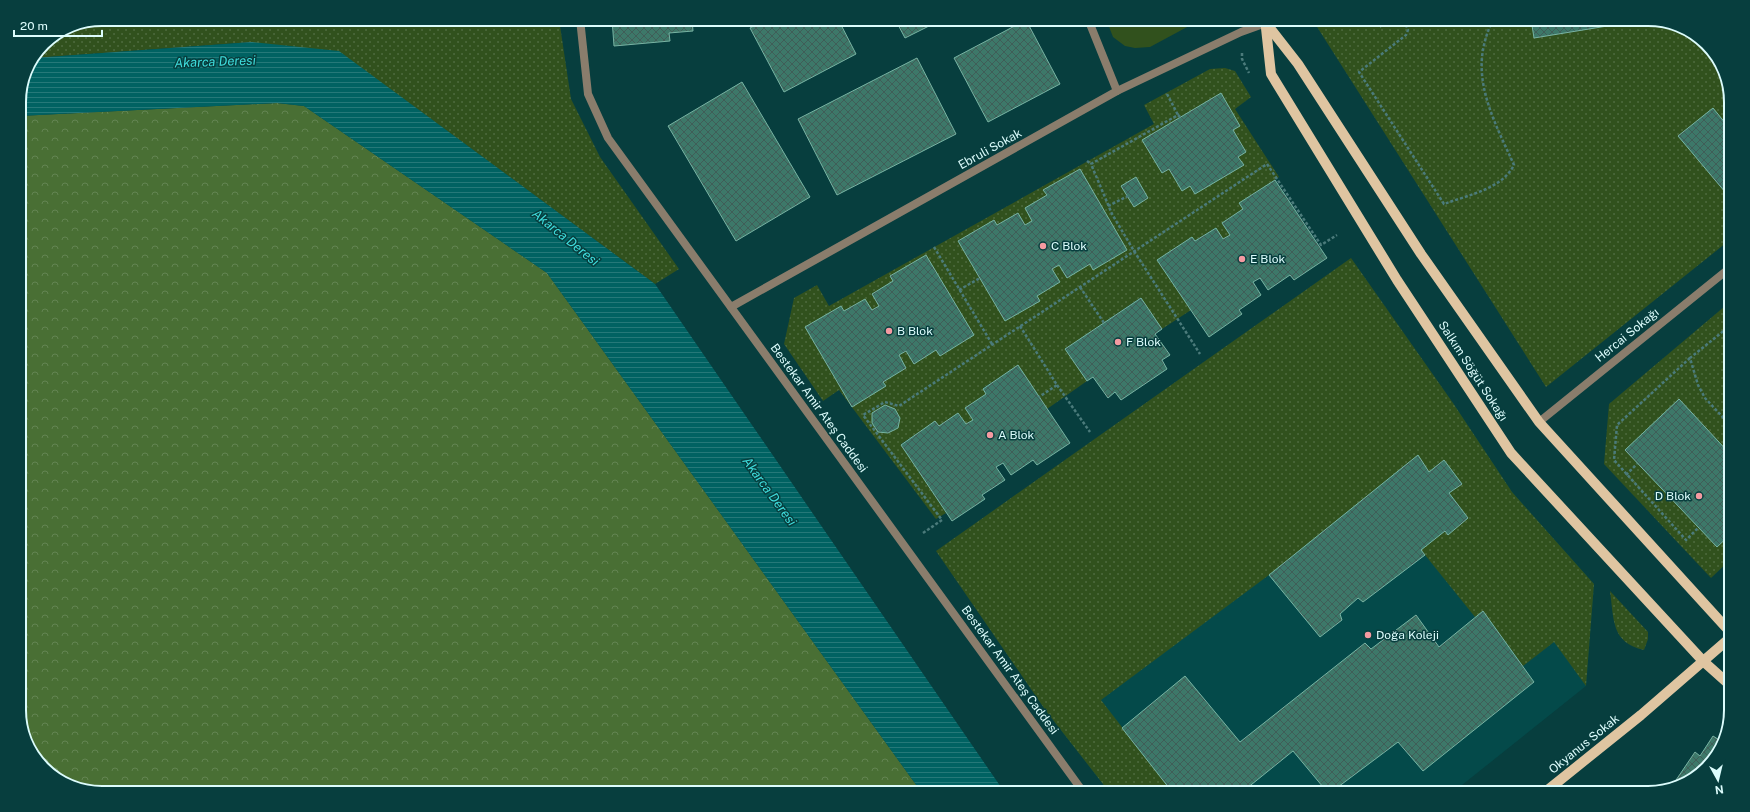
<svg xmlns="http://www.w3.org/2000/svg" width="1750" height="812" font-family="'Public Sans',sans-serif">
<defs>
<pattern id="grass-dots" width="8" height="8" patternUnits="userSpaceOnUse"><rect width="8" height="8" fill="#31511d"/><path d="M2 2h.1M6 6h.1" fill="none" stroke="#4e6b3f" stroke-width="1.8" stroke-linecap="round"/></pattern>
<pattern id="forest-crowns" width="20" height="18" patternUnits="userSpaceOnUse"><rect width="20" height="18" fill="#496f34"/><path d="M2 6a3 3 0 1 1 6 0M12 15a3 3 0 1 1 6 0" fill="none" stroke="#638452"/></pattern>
<pattern id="water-rules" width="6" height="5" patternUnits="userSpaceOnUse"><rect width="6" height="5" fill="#006262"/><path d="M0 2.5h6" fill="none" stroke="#257979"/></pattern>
<pattern id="building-cross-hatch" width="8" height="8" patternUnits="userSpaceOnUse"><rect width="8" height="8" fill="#3d7869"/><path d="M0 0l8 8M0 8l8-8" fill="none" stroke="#405e58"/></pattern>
</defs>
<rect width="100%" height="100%" fill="#073e3e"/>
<polygon fill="#044a4a" points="1453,403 1512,492 1594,584 1586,686 1452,793 1110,793 1046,711"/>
<g fill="url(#grass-dots)">
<polygon points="102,19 559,19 571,99 600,157 679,269 655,284 394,92 252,42 34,58 43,43 70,25"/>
<polygon points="1312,19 1648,19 1680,25 1717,56 1731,97 1731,239 1546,387"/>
<polygon points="1225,68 1235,71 1251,97 1235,109 1279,177 1240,203 1243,209 1222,223 1230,235 1223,239 1215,228 1195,241 1192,237 1157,260 1191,310 1162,329 1140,298 1065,349 1087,381 1047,409 1018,366 983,388 986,394 965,408 973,420 966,424 958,413 939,426 935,422 901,444 946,513 936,519 839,390 823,401 784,344 794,298 817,285 829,306 1154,124 1144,105 1210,69"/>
<polygon points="1351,258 1453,403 1512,492 1594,584 1586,686 1554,642 1523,666 1483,611 1475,617 1425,555 1421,550 1445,531 1448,534 1468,518 1449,493 1462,484 1444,460 1429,472 1417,456 1269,575 1101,700 1173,793 1110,793 1046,711 936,551"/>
<polygon points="1731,301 1731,559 1711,578 1604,464 1609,404"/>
<path d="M1610,591L1648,632V639L1644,650C1611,643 1614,619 1610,591Z"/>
</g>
<polygon fill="url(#forest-crowns)" points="277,103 304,106 547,273 922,793 102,793 70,787 33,756 19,716 19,116"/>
<polygon fill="#31511d" points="1106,19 1202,19 1150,47 1135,48 1125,46 1113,37"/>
<path fill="url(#water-rules)" d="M252,42L339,51L655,284L1005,793H922L547,273L304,106L277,103L19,116C19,93 21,76 34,58Z"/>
<g fill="url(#building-cross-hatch)" stroke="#78b3a3">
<polygon points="612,19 692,19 693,31 669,33 670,41 614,46"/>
<polygon points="767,19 838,19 856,54 784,92 750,28"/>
<polygon points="895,19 943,19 905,38"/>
<polygon points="1378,19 1407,19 1380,27"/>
<polygon points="1531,19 1650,19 1534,38"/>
<polygon points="1026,20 1060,84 988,122 954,58"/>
<polygon points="917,58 956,134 837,195 798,119"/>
<polygon points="742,82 810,197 736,241 668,126"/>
<polygon points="1221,93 1240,126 1233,130 1246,152 1238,157 1244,165 1195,194 1190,186 1182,191 1169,169 1162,173 1142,140"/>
<polygon points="1713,108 1731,130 1731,199 1678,136"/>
<polygon points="1080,169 1127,250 1093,270 1090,264 1067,278 1059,265 1052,269 1060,282 1037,296 1040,301 1005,321 958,241 994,220 997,225 1018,213 1025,225 1032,221 1025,208 1047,195 1043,190"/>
<polygon points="1136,177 1148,198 1134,207 1121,186"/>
<polygon points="1275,180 1327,258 1294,280 1290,275 1268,290 1260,278 1253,282 1261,295 1239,310 1242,314 1209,337 1157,260 1192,237 1195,241 1216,228 1223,239 1230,235 1222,223 1243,209 1239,203"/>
<polygon points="926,255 974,335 940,356 936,350 914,364 906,351 899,355 906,368 883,382 886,386 852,407 805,327 841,306 844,311 865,299 872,310 879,306 872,294 893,281 890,276"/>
<polygon points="1141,298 1162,329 1155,334 1170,355 1162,360 1167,369 1121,400 1115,392 1108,398 1093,377 1087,381 1065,349"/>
<polygon points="1018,365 1070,443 1037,465 1033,460 1011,475 1003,463 996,467 1005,480 982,495 985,499 952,521 901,445 935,421 939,426 958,413 966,424 973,420 965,408 986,394 983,389"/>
<polygon points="1679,399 1731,455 1731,534 1717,547 1625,450"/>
<polygon points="885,405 895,409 900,418 898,428 888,433 878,432 872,423 872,413"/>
<polygon points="1418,455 1429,472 1444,460 1462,484 1449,493 1468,518 1448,535 1445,531 1421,550 1425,555 1363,602 1358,598 1340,614 1342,620 1320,637 1269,575"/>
<polygon points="1483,611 1534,682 1423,771 1398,742 1330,793 1328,793 1293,751 1241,793 1173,793 1122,728 1185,676 1240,742 1365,643 1371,649 1416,615 1439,647"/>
<polygon points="1713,736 1724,743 1694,779 1672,786 1695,752 1700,756"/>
</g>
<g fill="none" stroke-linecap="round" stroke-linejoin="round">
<g stroke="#4b7b7b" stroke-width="2.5" stroke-dasharray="3 2" stroke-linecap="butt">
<path d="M1404,20L1408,30L1406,35L1359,72L1444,204C1468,195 1502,189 1514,165C1498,129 1474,87 1484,45C1486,36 1489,28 1493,19"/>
<polyline points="1242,53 1242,59 1249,73"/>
<polyline points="1167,94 1178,115"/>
<polyline points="1180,117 1178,115 1091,164 1112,214 1134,251 1200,354"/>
<polyline points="1087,161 1091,164"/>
<polyline points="1108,206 1128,196"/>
<polyline points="934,247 992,344"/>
<polyline points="1080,287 1104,323"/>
<polyline points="959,290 980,278"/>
<polyline points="1731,325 1690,358 1698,385 1705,398 1731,426"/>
<polyline points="1020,326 1057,385 1039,397"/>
<polyline points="1690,358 1617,425 1614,460 1686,540 1698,528"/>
<polyline points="1057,385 1090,432"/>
<polyline points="1626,475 1637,464"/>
<polyline points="923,533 942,520 863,415 885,402 899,406 1267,164 1321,245 1337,235"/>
</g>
<g stroke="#8a7d6c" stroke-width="8">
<polyline points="580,19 588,94 608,138 1084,793"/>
<polyline points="1088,19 1117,91"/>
<polyline points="731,307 1117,91 1241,32 1266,23"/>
<polyline points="1539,422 1731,267"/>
</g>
<g stroke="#dfc5a1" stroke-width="10">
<polyline points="1265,19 1271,74 1397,280 1511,453 1703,661 1731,686"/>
<polyline points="1266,23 1298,64 1421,254 1539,422 1731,633"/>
<polyline points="1544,793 1641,715 1731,637"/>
</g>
</g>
<g fill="#f49aa1" stroke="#073e3e" stroke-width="1.5">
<circle cx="1043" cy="246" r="4"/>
<circle cx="1242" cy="259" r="4"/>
<circle cx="889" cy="331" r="4"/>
<circle cx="1118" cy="342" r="4"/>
<circle cx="990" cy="435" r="4"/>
<circle cx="1699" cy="496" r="4"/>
<circle cx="1368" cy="635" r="4"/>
</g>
<g text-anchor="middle" stroke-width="3" stroke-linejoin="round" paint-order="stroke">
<g font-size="12" fill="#dcfcfc" stroke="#073e3e">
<text transform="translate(990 149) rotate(-29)" y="4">Ebruli Sokak</text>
<text transform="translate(1627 335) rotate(-39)" y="4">Hercai Sokağı</text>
<text transform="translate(1473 371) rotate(57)" y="4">Salkım Söğüt Sokağı</text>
<text transform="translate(819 408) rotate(54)" y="4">Bestekar Amir Ateş Caddesi</text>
<text transform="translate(1010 670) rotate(54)" y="4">Bestekar Amir Ateş Caddesi</text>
<text transform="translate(1584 744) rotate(-39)" y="4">Okyanus Sokak</text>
</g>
<g font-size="12" fill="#dcfcfc" stroke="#073e3e" text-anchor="start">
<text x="1051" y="250">C Blok</text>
<text x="1250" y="263">E Blok</text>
<text x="897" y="335">B Blok</text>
<text x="1126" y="346">F Blok</text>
<text x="998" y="439">A Blok</text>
<text x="1691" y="500" text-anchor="end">D Blok</text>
<text x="1376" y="639">Doğa Koleji</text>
</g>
<g font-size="13" font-style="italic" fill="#3fdddd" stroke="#073e3e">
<text transform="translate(215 61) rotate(-2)" y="5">Akarca Deresi</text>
<text transform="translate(566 237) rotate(39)" y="5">Akarca Deresi</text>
<text transform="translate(770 491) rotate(54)" y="5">Akarca Deresi</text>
</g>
</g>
<path d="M0 0H1750V812H0ZM102 26H1648A76 76 0 0 1 1724 102V710A76 76 0 0 1 1648 786H102A76 76 0 0 1 26 710V102A76 76 0 0 1 102 26Z" fill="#073e3e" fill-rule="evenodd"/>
<path fill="none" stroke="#dcfcfc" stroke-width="2" d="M102 26H1648A76 76 0 0 1 1724 102V710A76 76 0 0 1 1648 786H102A76 76 0 0 1 26 710V102A76 76 0 0 1 102 26Z"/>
<g transform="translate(1718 780) rotate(172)" stroke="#073e3e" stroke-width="3" paint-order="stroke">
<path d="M0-3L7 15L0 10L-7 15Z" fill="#dcfcfc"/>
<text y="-6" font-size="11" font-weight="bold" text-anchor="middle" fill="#dcfcfc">N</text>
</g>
<path d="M14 30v6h88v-6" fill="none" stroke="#dcfcfc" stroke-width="2"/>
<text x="20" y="30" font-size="12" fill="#dcfcfc" stroke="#073e3e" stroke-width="3" paint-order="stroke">20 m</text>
</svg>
